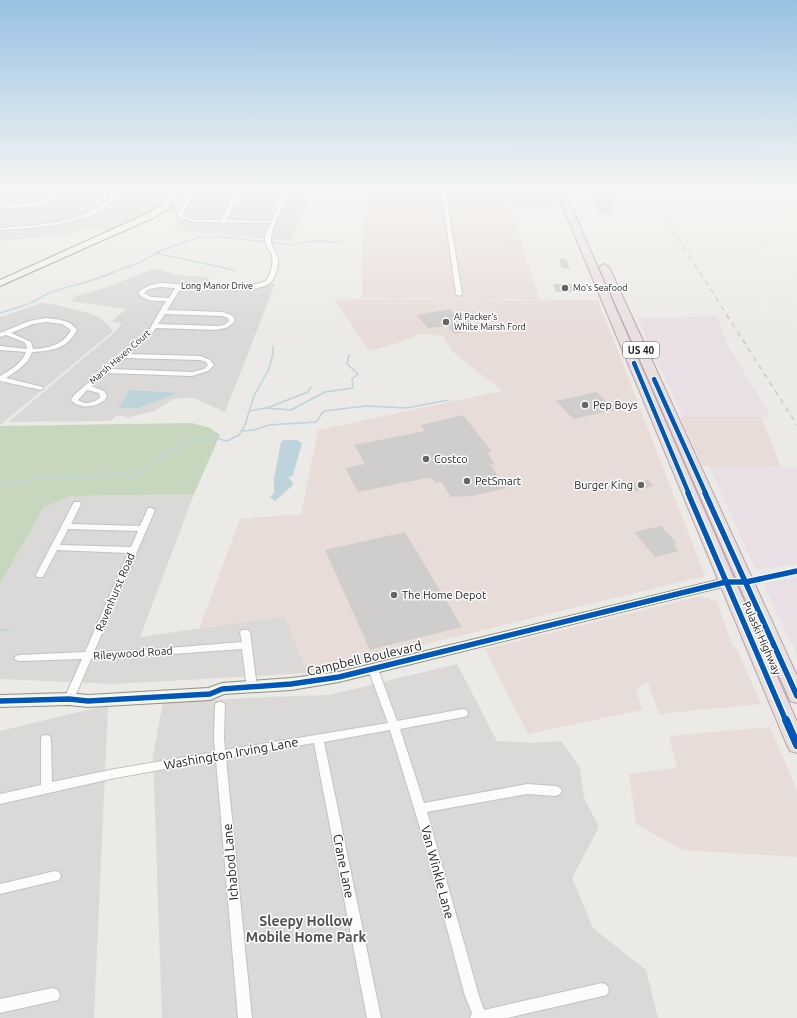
<svg xmlns="http://www.w3.org/2000/svg" width="797" height="1018" font-family="Ubuntu,sans-serif">
<rect width="100%" height="100%" fill="#ebeae6"/>
<g fill="#dad9d7">
<polygon points="0,188 172,188 167,199 153,212 107,232 90,227 73,234 0,241"/>
<polygon points="181,188 312,188 291,241 175,230 177,214 165,211 178,196"/>
<polygon points="156,268 176,275 206,277 210,282 238,285 275,284 225,412 194,398 184,398 173,399 155,411 126,418 125,416 116,416 110,421 8,422 116,331 122,323 111,322 126,309 70,301 77,298 72,297 104,288"/>
<polygon points="41,303 52,304 89,313 102,319 113,331 0,425 0,317"/>
<polygon points="194,494 140,637 285,616 307,673 114,684 0,679 0,584 44,507 72,496"/>
<polygon points="457,664 497,741 533,743 561,741 580,768 584,798 599,827 572,878 593,928 646,970 658,1018 162,1018 153,755 163,703 266,697 329,695"/>
<polygon points="108,705 94,1018 0,1018 0,731"/>
</g>
<g fill="#e8dcd9">
<polygon points="367,188 554,188 562,208 511,210 539,299 362,298 362,240"/>
<polygon points="357,299 598,300 705,576 307,673 285,616 199,629 240,519 301,514 318,430 502,391 453,352 443,336 421,334 395,344 369,351 335,301"/>
<polygon points="680,417 761,417 781,467 703,466"/>
<polygon points="701,596 717,602 733,647 736,647 761,704 659,714 648,683 636,688 642,710 528,734 485,649"/>
<polygon points="770,727 797,791 797,857 682,850 636,824 629,774 677,768 669,736"/>
</g>
<g fill="#e8e0e4">
<polygon points="717,316 728,346 771,417 683,417 652,350 650,348 638,318"/>
<polygon points="709,466 797,468 797,564 756,570"/>
<polygon points="797,577 797,654 766,590 764,583"/>
</g>
<polygon fill="#c7d7be" points="192,423 210,428 220,435 194,494 72,496 44,507 0,584 0,426"/>
<g fill="#bed4db">
<polygon points="130,390 178,393 138,408 118,408"/>
<polygon points="284,440 297,440 302,443 293,475 288,478 292,481 293,485 275,501 270,497 274,493 274,478 281,442"/>
</g>
<g fill="none" stroke-linecap="round" stroke-linejoin="round">
<g stroke="#bed4db" stroke-width="1.5">
<polyline points="155,253 234,270"/>
<polyline points="119,270 137,264 160,251 199,237 224,237 292,245 312,241 341,242"/>
<path d="M43,296C66,285 93,283 116,271"/>
<polyline points="31,303 42,297"/>
<polyline points="0,313 28,304"/>
<polyline points="267,408 308,392 311,387"/>
<polyline points="251,411 265,408 291,410 325,392 353,388 352,379 358,374 347,364 349,355"/>
<polyline points="242,431 254,430 269,425 316,422 324,411 366,406 406,408 449,400"/>
<polyline points="0,484 22,483 35,478 134,475 185,443 193,443 196,440 203,439 205,436 227,441 239,435 245,425 254,396 269,369 273,354 273,346"/>
</g>
<polyline stroke="#bed4db" stroke-width="2" points="0,630 8,630"/>
</g>
<g fill="#d0cecc">
<polygon points="606,193 615,197 611,210 613,215 600,215 592,199 597,198 594,196"/>
<polygon points="532,195 539,195 543,207 537,207"/>
<polygon points="559,259 566,259 570,269 562,268"/>
<polygon points="553,284 576,284 579,292 556,292"/>
<polygon points="450,309 456,315 466,313 475,321 468,322 473,327 470,328 473,330 455,334 447,326 428,328 416,315"/>
<polygon points="596,392 615,410 573,419 556,401"/>
<polygon points="463,415 492,452 487,453 495,464 490,465 507,488 472,496 451,497 441,482 435,483 432,478 427,478 358,492 345,468 365,464 354,445 425,431 421,425"/>
<polygon points="648,480 654,486 634,491 628,484"/>
<polygon points="661,526 677,543 673,544 679,551 655,557 634,532"/>
<polygon points="405,532 462,627 370,650 325,550"/>
</g>
<g fill="none" stroke-linecap="round" stroke-linejoin="round">
<defs>
<g id="street">
<polygon points="0,188 4,188 2,189"/>
<path d="M52,188H56C56,193 56,197 52,200C41,206 13,208 0,209V207C11,205 41,203 49,197C52,195 51,192 52,188Z"/>
<path d="M110,188H114L115,197C113,200 110,204 107,206C85,225 29,228 0,230V228C35,225 86,224 111,197Z"/>
<path d="M174,188L271,190L283,192L286,197C283,206 270,232 271,240C271,248 279,254 278,262C278,268 275,278 271,282C259,295 198,289 181,288L167,310L223,312L233,316L235,321L228,327L217,330L156,328L153,332L128,354L201,356L210,360L214,365L208,371L192,376L106,373L91,386L104,391L107,396L105,400C95,407 80,410 71,400L74,395L149,330L166,301C156,301 145,302 138,293C144,287 152,284 160,283C169,283 177,284 185,285C212,287 241,290 266,281C272,271 275,261 270,251C267,247 265,243 265,239C265,233 269,228 271,223L194,222L178,217V213L192,191L176,190ZM196,191L236,192L221,220H195L182,215V213ZM240,192H271L279,194L282,197L272,221L226,220ZM160,287L175,288L169,298L151,297L144,293L149,289ZM165,314L222,316L228,318L229,321L224,325L217,326L158,324ZM124,358L200,360L206,362L208,365L204,369L192,372L111,369ZM87,390L99,393L100,398C93,403 85,405 78,400Z"/>
<polygon points="441,188 445,188 462,294 459,296 456,294"/>
<path d="M46,318C57,319 71,320 77,330C67,349 52,351 32,352C28,365 16,371 6,378L43,387V389L41,390L0,381V376C10,370 22,364 26,352L0,350V346L27,349L26,344L24,342L6,335L0,337V333L29,321ZM46,322L62,324L71,330C63,345 49,348 33,349L31,342L11,333L33,324Z"/>
<path d="M74,502H80L81,504L71,524L140,526L148,508H151L155,510L94,652L144,650L242,642L240,632L242,630H248L250,632L257,688L256,691L252,692L248,691L247,688L242,649L144,656L91,659L74,699L73,702L69,703L65,702L64,699L82,659L19,661L16,660L14,658L16,656L19,655L85,652L128,553L57,550L43,577H37L36,575ZM68,529L138,531L131,547L60,545Z"/>
<polygon points="797,568 797,574 746,585 743,584 742,582 743,580 746,579"/>
<polygon points="373,665 376,666 378,669 397,721 463,709 467,710 468,713 467,716 463,717 400,729 424,803 527,784 556,786 560,788 562,791 560,794 556,796 527,794 427,812 479,996 484,1010 602,983 607,985 609,990 607,995 507,1018 470,1018 472,1013 465,996 421,831 390,730 324,742 381,1018 367,1018 314,743 226,758 252,1018 238,1018 216,760 115,778 0,804 0,794 41,785 41,739 42,736 46,735 50,736 51,739 52,782 115,769 215,752 214,738 215,706 216,703 220,702 224,703 225,706 224,738 225,750 388,723 368,669 370,666"/>
<polygon points="55,871 59,872 61,876 59,880 0,894 0,884"/>
<polygon points="53,988 58,990 60,995 58,1000 0,1013 0,999"/>
</g>
<g id="secondary">
<polygon points="173,188 180,188 170,207 157,216 0,286 0,280 151,212 164,204"/>
<polygon points="726,578 751,579 753,582 751,585 726,586 339,682 291,690 224,694 210,700 88,707 69,705 0,707 0,695 69,693 88,695 208,688 222,683 291,678 339,672"/>
</g>
<g id="highway">
<polygon points="555,188 563,188 797,722 797,753 790,751 787,745"/>
<polygon points="604,264 609,267 797,676 797,703 790,701 788,696 599,267"/>
</g>
</defs>
<use href="#street" stroke="#c2c2c0" stroke-width="2"/>
<use href="#secondary" stroke="#919380" stroke-width="2"/>
<use href="#highway" stroke="#bda1a8" stroke-width="2"/>
<use href="#street" fill="#fcfcfb" fill-rule="evenodd"/>
<use href="#secondary" fill="#f1f2eb" fill-rule="evenodd"/>
<use href="#highway" fill="#e8e0e0" fill-rule="evenodd"/>
<polyline stroke="#cacac9" stroke-width="1.5" stroke-dasharray="5 5" stroke-linecap="butt" points="646,188 797,425"/>
<defs>
<g id="cycleway-far2">
<polyline points="634,363 689,494"/>
<polyline points="654,379 706,494"/>
</g>
<g id="cycleway-far1">
<polyline points="688,493 786,721"/>
<polyline points="705,493 797,696"/>
<polyline points="0,701 69,699 88,701 210,694 222,689 291,684 339,677 726,582 746,582 797,571"/>
</g>
<polyline id="cycleway" points="786,720 797,745"/>
</defs>
<use href="#cycleway-far2" stroke="#fff" stroke-width="6"/>
<use href="#cycleway-far1" stroke="#fff" stroke-width="8"/>
<use href="#cycleway" stroke="#fff" stroke-width="10"/>
<use href="#cycleway-far2" stroke="#0057b8" stroke-width="4.5"/>
<use href="#cycleway-far1" stroke="#0057b8" stroke-width="5.5"/>
<use href="#cycleway" stroke="#0057b8" stroke-width="8"/>
</g>
<linearGradient id="sky" x2="0" y2="1"><stop stop-color="#97c1e3"/><stop offset="0.57" stop-color="#f6f6f4"/><stop offset="1" stop-color="#f6f6f4" stop-opacity="0"/></linearGradient>
<rect width="797" height="331" fill="url(#sky)"/>
<g fill="#656563" stroke="#fff" stroke-width="1.5">
<circle cx="565" cy="288" r="4"/>
<circle cx="446" cy="322" r="4"/>
<circle cx="585" cy="405" r="4"/>
<circle cx="426" cy="459" r="4"/>
<circle cx="467" cy="481" r="4"/>
<circle cx="641" cy="485" r="4"/>
<circle cx="394" cy="595" r="4"/>
</g>
<g text-anchor="middle" stroke-width="3" stroke-linejoin="round" paint-order="stroke">
<g font-size="9" fill="#1d1d1d" stroke="#fff">
<text x="217" y="289">Long Manor Drive</text>
<text transform="translate(120 357) rotate(-41)" y="3">Marsh Haven Court</text>
</g>
<g font-size="9" fill="#1d1d1d" stroke="#fff" text-anchor="start">
<text x="573" y="291">Mo's Seafood</text>
<text x="454" y="320">Al Packer's<tspan x="454" dy="10">White Marsh Ford</tspan></text>
</g>
<rect fill="#fff" stroke="#616161" stroke-width="1" x="623" y="342" width="36" height="16" rx="3"/>
<g font-size="10" font-weight="bold" fill="#1d1d1d">
<text x="641" y="354">US 40</text>
</g>
<g font-size="11" fill="#1d1d1d" stroke="#fff" text-anchor="start">
<text x="593" y="409">Pep Boys</text>
<text x="434" y="463">Costco</text>
<text x="475" y="485">PetSmart</text>
<text x="633" y="489" text-anchor="end">Burger King</text>
<text x="402" y="599">The Home Depot</text>
</g>
<g font-size="11" fill="#1d1d1d" stroke="#fff">
<text transform="translate(115 592) rotate(-67)" y="4">Ravenhurst Road</text>
<text transform="translate(762 638) rotate(66)" y="4">Pulaski Highway</text>
<text transform="translate(133 653) rotate(-4)" y="4">Rileywood Road</text>
</g>
<g font-size="13" fill="#1d1d1d" stroke="#fff">
<text transform="translate(364 658) rotate(-13)" y="5">Campbell Boulevard</text>
<text transform="translate(231 753) rotate(-10)" y="5">Washington Irving Lane</text>
<text transform="translate(230 862) rotate(-95)" y="5">Ichabod Lane</text>
<text transform="translate(344 866) rotate(79)" y="5">Crane Lane</text>
<text transform="translate(438 872) rotate(75)" y="5">Van Winkle Lane</text>
</g>
<g font-size="14" font-weight="bold" fill="#505050" stroke="#fff">
<text x="306" y="926">Sleepy Hollow<tspan x="306" dy="16">Mobile Home Park</tspan></text>
</g>
</g>
</svg>
